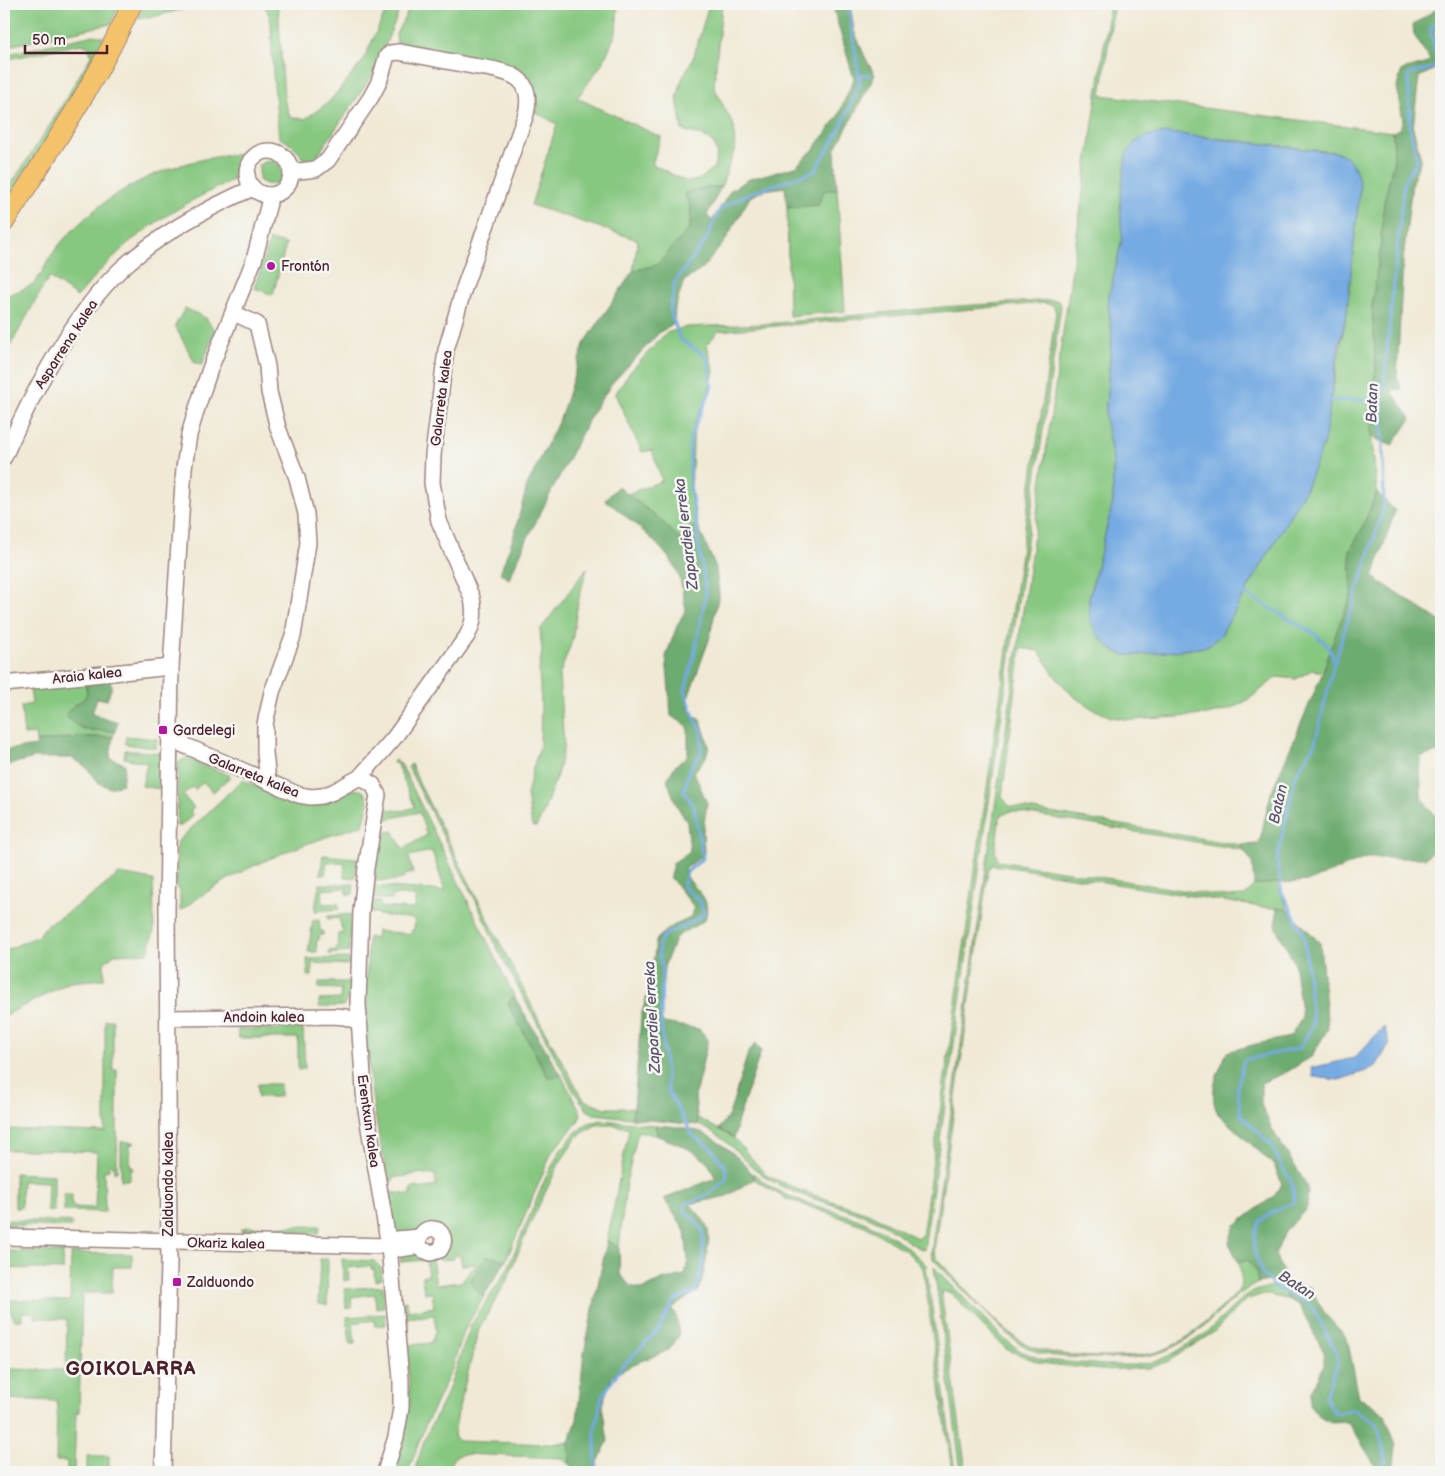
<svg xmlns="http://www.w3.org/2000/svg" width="1445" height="1476" font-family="'Balsamiq Sans',sans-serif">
<rect width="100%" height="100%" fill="#f6f6f2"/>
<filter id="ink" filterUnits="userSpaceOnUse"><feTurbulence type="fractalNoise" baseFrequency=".02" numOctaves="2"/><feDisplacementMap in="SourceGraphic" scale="10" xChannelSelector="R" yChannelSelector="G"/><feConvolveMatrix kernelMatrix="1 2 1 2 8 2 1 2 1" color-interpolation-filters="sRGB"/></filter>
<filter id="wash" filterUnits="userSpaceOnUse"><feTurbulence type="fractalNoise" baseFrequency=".0096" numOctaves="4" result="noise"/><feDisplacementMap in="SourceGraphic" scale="20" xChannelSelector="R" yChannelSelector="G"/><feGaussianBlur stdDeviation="1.12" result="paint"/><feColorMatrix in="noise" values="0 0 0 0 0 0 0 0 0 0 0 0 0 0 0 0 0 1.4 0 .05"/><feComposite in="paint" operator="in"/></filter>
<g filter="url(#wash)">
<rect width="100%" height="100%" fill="#f0e9d5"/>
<g fill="#87c881" stroke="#687456" fill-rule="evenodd">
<polygon points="4,4 120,4 111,24 4,47"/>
<polygon points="144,4 215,4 179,10 149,18 138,18"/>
<path d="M261,4H278L284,99L290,117L305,119L329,102L363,61L389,4H402L374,73L317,156C302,165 303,155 294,147C290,143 284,140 279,138L273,74L271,22L267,10Z"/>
<path d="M412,4H618L616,33L603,63L577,98L661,137L652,164L687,182L701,179L714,167L717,155L714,143L700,135L682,130L677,98L682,79L694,56L709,4H722L714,87L734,126L735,149L721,187L704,188L684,194L691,207L690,228L657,265L633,271L638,240L531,205L557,124L535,112C541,93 534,80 518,68L397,43L396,34Z"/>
<path d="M1110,4H1114L1101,95L1393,132L1394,160L1384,202L1380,250L1372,305L1376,370L1369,409L1377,492L1360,533L1350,551L1352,594L1336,633L1323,672L1312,670L1296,679L1277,677L1248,700L1231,709L1207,715L1131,720L1111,717L1093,709L1073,696L1054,675L1039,651L1021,648L1002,797L1009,806L1240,845L1244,850L1011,811L1000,816L995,851L998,861L1226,897L1245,896L1254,885L1277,883L1287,909L1261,907L1009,867L992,865L988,872L934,1251L937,1259C961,1284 1002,1335 1032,1347C1061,1358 1130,1361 1160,1351C1182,1344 1202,1326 1219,1310C1238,1292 1245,1291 1239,1263L1248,1260L1256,1270L1258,1283C1229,1296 1209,1328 1180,1344C1154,1358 1132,1359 1103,1358C1082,1358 1051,1358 1032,1350C1014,1342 1001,1328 987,1314C969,1297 952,1278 934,1260L931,1253ZM1200,136L1339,153C1354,161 1357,171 1360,187L1347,311L1329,407L1306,488L1221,635L1199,648L1137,655H1123L1089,599L1113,502V460L1105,417L1112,334L1108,301L1122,239Z"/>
<path d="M94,35L104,37C77,96 39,150 4,204V195L50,125L91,56L89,47L81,44L4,60V55Z"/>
<path d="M239,154L232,180L191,201L161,219L128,243L98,273L77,297L49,277L4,357V297C11,293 30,288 35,282C42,275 46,262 53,253C60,243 70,233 78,225C121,182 180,159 239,154Z"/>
<path d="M274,161L280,166L283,176C277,186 268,187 259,180V165L265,162Z"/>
<polygon points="837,189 845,311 789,316 787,208 818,205 824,191"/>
<polygon points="270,240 286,244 273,295 254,288"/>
<path d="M1052,300L1058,301L1061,306L924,1250C908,1244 896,1231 881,1223C846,1205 805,1201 770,1180C743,1163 730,1137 698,1125L696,1117L734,1138L766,1175L799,1190L868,1213L917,1238L922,1236L1056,312L1053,305L1043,303L718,331L707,345L714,371L707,398L694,423L691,492L698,526L689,529L696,549L686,545L660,520L627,494L662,481L652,450L642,452L615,394L630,372L666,333L687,327L765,324L944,307Z"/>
<polygon points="185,308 206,318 215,331 202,365 195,363 175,326"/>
<polygon points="587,568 578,602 572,641 559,676 564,746 557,775 542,816 536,827 532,826 527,795 533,768 540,746 541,703 539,670 542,651 540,630"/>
<polygon points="85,681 87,692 85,698 73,706 83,730 115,731 113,737 79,737 36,742 35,734 24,735 21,706 32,704 30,689"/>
<polygon points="126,736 157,739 156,748 125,744"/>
<polygon points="125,750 160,753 160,789 142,786 147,763 124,758"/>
<polygon points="186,758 231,776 213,792 203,782 195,790 192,787 183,795 194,808 190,812 193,815 181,826 177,826 178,763"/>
<path d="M395,759L401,764L514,996L508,1004L549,1079L561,1075L581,1113L578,1122L552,1152L506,1260L486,1256L474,1288L484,1296L464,1331L452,1369L425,1426L408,1472H394L403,1440L410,1402L407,1343H409L410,1345L431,1343L436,1330L434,1315L407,1318L408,1332H406L403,1302L407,1301L408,1311L434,1307L432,1292L424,1293L422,1276H428L426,1260L400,1262C402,1244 422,1253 432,1258L436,1285L461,1282L477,1264L462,1265L460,1255H453V1259L439,1260L438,1256L448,1237L415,1232L400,1233L395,1229L390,1192L411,1195V1188L418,1187L419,1189L436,1186L435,1174L424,1175L423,1173L393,1178V1181L388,1182C383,1153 376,1124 372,1095C364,1043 366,989 368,937L376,938L377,931L411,934L412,930H414L415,919L378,915V913H371L372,901L380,902V907L415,909L416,896L393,895L392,900L372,898L373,886L445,891L432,851L409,856L413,873L405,875L404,878L399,880L374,881L381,833L393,831L403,849L427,835L419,812L383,820L385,809L402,811L415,807L396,763H393Z"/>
<polygon points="411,764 420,785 543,1028 584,1100 606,1108 634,1108 631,1118 594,1114 587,1110 573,1090 497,948 477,903 408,767"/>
<path d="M242,780C260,787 296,806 314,805C331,804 339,794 353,790C357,789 362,790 364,792C372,799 365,817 363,825C312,841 260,859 215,887C203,894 191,903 180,911V890L176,887L177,842Z"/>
<polygon points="323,855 357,858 355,878 344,877 345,864 327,862 325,875 320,874"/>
<polygon points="119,874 153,880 154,931 148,953 114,954 104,963 104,979 70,982 4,1016 4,951 38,936 46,926 88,899"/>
<polygon points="319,884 354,884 353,894 347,895 346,888 322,890 323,904 338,903 339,909 315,911"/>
<polygon points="351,914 349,952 329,954 329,951 337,950 338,934 343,933 339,918 328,919 327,916"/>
<polygon points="313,920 319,920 320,931 323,931 323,935 319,936 319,940 316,941 317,952 308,952"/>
<polygon points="349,958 349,965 312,963 312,976 308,976 307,959"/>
<polygon points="319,982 349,982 348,1000 343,1006 319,1007 319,1000 340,999 341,989 319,988"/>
<polygon points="105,1020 113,1020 113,1070 117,1070 117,1172 114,1172 113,1164 109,1164 109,1170 104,1171 105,1212 64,1211 64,1194 72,1194 72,1207 95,1208 97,1152 73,1151 71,1150 4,1150 4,1129 105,1132"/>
<polygon points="238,1029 303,1029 305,1069 298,1070 298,1038 238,1038"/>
<rect x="258" y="1084" width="22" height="13"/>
<polygon points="602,1120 655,1125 658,1136 638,1131 626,1184 619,1248 607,1241 629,1129 615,1125 596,1125 578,1136 560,1162 529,1226 508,1278 479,1329 458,1411 454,1436 458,1441 550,1444 569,1442 570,1465 561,1458 464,1454 454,1457 449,1472 414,1472 425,1438 448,1391 471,1325 507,1270 546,1177 560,1151 576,1132 588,1123"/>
<polygon points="121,1142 133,1142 133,1144 130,1144 130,1166 133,1166 133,1170 130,1170 130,1180 121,1180"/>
<polygon points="15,1173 54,1175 54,1211 47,1211 48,1182 22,1181 21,1208 15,1208"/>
<path d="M753,1173C761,1179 769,1187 778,1191C804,1204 832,1209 859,1220C884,1230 908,1245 926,1265L955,1472H952L923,1268L906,1251L865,1226L784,1198L754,1179Z"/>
<polygon points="4,1220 72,1222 71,1227 4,1225"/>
<polygon points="320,1226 319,1233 241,1231 241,1229 245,1229 245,1227"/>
<polygon points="4,1251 63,1252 63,1270 4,1268"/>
<polygon points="71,1253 132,1254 132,1267 113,1267 112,1293 82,1293 79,1412 76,1413 74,1471 67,1471 67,1461 56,1461 57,1401 4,1399 4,1369 66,1370 67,1319 35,1318 35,1313 22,1312 22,1320 15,1320 9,1309 10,1300 70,1301"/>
<polygon points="320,1259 328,1259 327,1305 318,1304"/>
<polygon points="342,1259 374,1261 381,1268 382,1279 375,1281 374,1269 371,1269 371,1266 348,1268 349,1280 344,1281"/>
<polygon points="934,1267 1004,1339 1021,1351 1043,1360 1105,1365 1134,1365 1155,1362 1176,1352 1205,1334 1246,1295 1258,1290 1282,1284 1287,1299 1263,1294 1246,1300 1214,1332 1167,1362 1149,1368 1102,1370 1040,1363 1006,1349 951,1293 941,1291 966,1472 961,1472"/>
<polygon points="383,1286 384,1307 376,1308 375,1294 351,1297 352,1308 346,1309 345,1289"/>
<polygon points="385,1314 386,1325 375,1326 374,1320 353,1323 355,1344 350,1344 347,1317"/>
<polygon points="87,1456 109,1456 109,1472 87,1471"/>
</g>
<g fill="#6dac6f" stroke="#5c664d">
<polygon points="832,4 850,4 854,31 865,57 875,75 835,150 837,189 824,191 818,205 787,208 785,187 764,190 750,197 725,241 702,269 684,281 675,308 674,323 659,333 613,382 592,413 528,537 509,579 500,573 514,535 527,486 561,416 584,344 633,271 657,265 690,228 691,207 684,193 704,188 721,187 707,215 712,221 731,190 749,179 795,167 814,149 837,118 854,79"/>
<polygon points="1441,6 1441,22 1438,24 1434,33 1441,45 1441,66 1419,77 1413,128 1421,159 1412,182 1403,261 1397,377 1402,389 1391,390 1411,419 1392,446 1372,437 1369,409 1376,370 1372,305 1380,250 1384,202 1394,160 1393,132 1399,129 1403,121 1397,86 1402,70 1425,64 1430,60 1414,35 1413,25"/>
<path d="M618,486C632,499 648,509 661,521C673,531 681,543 695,549L689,529L698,526L716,568L719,594L709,640L688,698L689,711L701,721L709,746L706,757L694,772L707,803L703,832L704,854L684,870C691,891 713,893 705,920L676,937L664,967L660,1019L664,1023L699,1029L708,1039L695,1096L698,1125L631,1118L634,1108L641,1016L651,982L656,940L669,928L690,918L694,907L670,877L673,863L690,851L687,822L677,806L667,780L675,766L688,756V726L671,716L666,656L677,626L686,609C683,597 682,582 677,571C666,547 626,516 605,500Z"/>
<polygon points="1377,492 1395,511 1373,577 1441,622 1441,751 1420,757 1421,797 1441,824 1441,844 1425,858 1366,858 1309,881 1254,885 1252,862 1240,845 1259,844 1271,793 1323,672 1336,633 1352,594 1350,551 1360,533"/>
<path d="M109,679L112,686L107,700L97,698L92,714L118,722L115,731C92,730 81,733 65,715L73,706L85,698L87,692L85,681Z"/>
<polygon points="79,737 113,737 110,758 125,764 122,784 110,788 99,783 85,766 72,758 34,758 4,766 4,750 37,746 36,742"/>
<path d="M1277,908L1287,909L1320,943L1328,1029L1311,1057L1287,1072L1261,1083V1104L1273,1131L1308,1187L1307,1208L1285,1232L1275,1255L1286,1278L1258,1283L1256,1270L1248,1260L1239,1263L1229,1243L1234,1226L1275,1195L1282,1184L1274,1165L1218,1114C1207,1091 1218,1074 1227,1052L1256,1044L1290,1037L1302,1018L1294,962L1276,928Z"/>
<polygon points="514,996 561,1075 549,1079 508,1004"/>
<polygon points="756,1043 761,1051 738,1120 734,1138 719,1129 729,1115 748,1053"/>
<path d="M655,1125C669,1126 685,1127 698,1131C713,1136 751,1164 754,1179L727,1196L690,1204C697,1212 704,1219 708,1230C711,1241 703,1278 699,1290L672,1308L677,1318L679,1336L669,1350L634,1364L612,1376L602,1405L608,1441L597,1464L599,1472H574L570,1465L569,1442L577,1420L584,1353L607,1241L619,1248L620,1274L630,1286L643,1289L664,1279L685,1275L688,1260L685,1231L664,1199L715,1178C709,1153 679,1145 658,1136Z"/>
<polygon points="486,1256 506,1260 484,1296 474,1288 471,1280"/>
<polygon points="1282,1284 1310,1287 1325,1314 1347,1338 1359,1397 1385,1415 1396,1446 1393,1472 1374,1472 1375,1465 1348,1422 1331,1423 1321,1418 1310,1404 1311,1392 1324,1366 1324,1352 1299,1305 1287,1299"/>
</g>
<g fill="#74aae2" stroke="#5f6486">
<path d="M1169,133L1340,153C1354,161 1357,171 1360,187L1347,311L1337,356L1324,443L1306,488L1221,635L1209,645L1199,648L1137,655H1123L1110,648L1098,635L1090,621L1089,599L1113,502V460L1105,417L1112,334L1108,301L1122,239L1120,202L1126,154L1135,142L1150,135Z"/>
<polygon points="1384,1027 1390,1043 1375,1068 1339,1080 1313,1077 1311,1068 1354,1058"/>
</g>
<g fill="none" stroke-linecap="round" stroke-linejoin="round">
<g stroke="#74aae2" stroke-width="3">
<polyline points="859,74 870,75"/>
<polyline points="1327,401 1382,399"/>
<polyline points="1244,593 1315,634 1327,645 1333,657 1334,662"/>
<path d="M596,1472L595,1429L602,1397L620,1369L658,1330L675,1300L695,1292L703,1265V1231L693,1218L684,1211L685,1204C700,1199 718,1191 727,1177L725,1167L712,1149L693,1136L668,1091L661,1024L662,968L659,955V945L664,935L694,921L704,914L700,901L683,887L687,872L703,858L694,807L684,792L689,770L701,753L702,731L694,717L685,690L694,656L706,594L690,484V438L712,387L707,357L680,339L670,310L675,282L706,240L720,209L748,194L815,171L840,129L860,83L848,4"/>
<polyline points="1385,1472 1385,1456 1377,1424 1354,1409 1335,1414 1325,1396 1338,1363 1337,1353 1313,1309 1303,1300 1276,1288 1262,1274 1254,1250 1255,1234 1260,1221 1271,1213 1293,1203 1294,1194 1291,1180 1284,1170 1271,1145 1241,1115 1237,1088 1244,1060 1300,1048 1313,1025 1304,935 1282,893 1277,860 1296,775 1315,743 1334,664 1384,507 1382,399 1404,182 1417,160 1410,127 1408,75 1438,66 1430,29 1441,19"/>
</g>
</g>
</g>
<g filter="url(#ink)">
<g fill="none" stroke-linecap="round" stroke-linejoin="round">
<defs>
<g id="minor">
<circle cx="269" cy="173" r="22"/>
<polyline points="234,313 257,324 267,366 269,392 278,428 297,478 306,514 308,543 293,636 272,692 265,724 265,753 268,781"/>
<path d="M4,457C31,396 72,316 120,270C159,234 205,209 253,188"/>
<polyline points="4,684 171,667"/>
<path d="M170,739L299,795L311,797L322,796L333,792L360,777L394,738L467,636C474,623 475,613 472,598L439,521L432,483L433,455L446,350L464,288L526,114C529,102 529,86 517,78C505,70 486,68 472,66C447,61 423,56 399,52L391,53L387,56L379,82L371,97L328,160L316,169L291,172"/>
<polyline points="360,777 373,785 378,795 366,868 361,912 358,1004 365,1104 389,1246 401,1379 401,1408 396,1437 385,1472"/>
<polyline points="168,1018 334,1016 345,1017 359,1022"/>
<path d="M4,1237L389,1246L400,1249L420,1246L423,1250L431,1253L440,1250C445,1243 445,1236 438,1230C430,1227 424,1229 420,1237L397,1239L389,1246"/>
<polyline points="163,1472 169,1264 167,909 171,667 184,468 189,435 197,408 210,369 254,260 269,203 268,195"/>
</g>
<path id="major" d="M4,223C49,151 97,82 132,4"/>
</defs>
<use href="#minor" stroke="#9d8480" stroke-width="18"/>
<use href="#major" stroke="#9d8480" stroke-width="21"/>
<use href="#minor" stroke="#fff" stroke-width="15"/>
<use href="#major" stroke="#f4c26a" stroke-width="19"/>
</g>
</g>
<g fill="#b5179e" stroke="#f6f6f2" stroke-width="2">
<circle cx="271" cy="266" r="5"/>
<rect x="158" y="725" width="10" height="10" rx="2.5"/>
<rect x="172" y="1277" width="10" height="10" rx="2.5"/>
</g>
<g text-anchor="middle" stroke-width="5" stroke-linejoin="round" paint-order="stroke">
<g font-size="14" fill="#4a1f2b" stroke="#f6f6f2" text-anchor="start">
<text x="281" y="271">Frontón</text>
<text x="173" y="735">Gardelegi</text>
<text x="187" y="1287">Zalduondo</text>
</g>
<g font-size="14" fill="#4a1f2b" stroke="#f6f6f2">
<text transform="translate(66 344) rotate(-57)" y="5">Asparrena kalea</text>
<text transform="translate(441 398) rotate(-83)" y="5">Galarreta kalea</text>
<text transform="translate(87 675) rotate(-6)" y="5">Araia kalea</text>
<text transform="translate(254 775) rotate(22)" y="5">Galarreta kalea</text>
<text x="264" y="1022">Andoin kalea</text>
<text transform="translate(369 1121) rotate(82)" y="5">Erentxun kalea</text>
<text transform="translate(168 1184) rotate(-90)" y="5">Zalduondo kalea</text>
<text transform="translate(226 1243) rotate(1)" y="5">Okariz kalea</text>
</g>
<g font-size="15" font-style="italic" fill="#59506b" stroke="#f6f6f2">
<text transform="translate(1372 403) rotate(-88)" y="5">Batan</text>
<text transform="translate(686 534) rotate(-97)" y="5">Zapardiel erreka</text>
<text transform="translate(1278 804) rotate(-77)" y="5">Batan</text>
<text transform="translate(652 1017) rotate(-93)" y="5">Zapardiel erreka</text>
<text transform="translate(1297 1285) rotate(33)" y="5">Batan</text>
</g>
<g font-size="19" font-weight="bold" letter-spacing="1" fill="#4a1f2b" stroke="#f6f6f2">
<text x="131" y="1375">GOIKOLARRA</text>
</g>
</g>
<rect width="1445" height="1476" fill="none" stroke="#f6f6f2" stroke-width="20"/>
<path d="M25 45v8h82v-8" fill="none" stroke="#4a1f2b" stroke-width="2.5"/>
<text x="32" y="45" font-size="15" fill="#4a1f2b" stroke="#f6f6f2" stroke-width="4" paint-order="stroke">50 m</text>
</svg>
